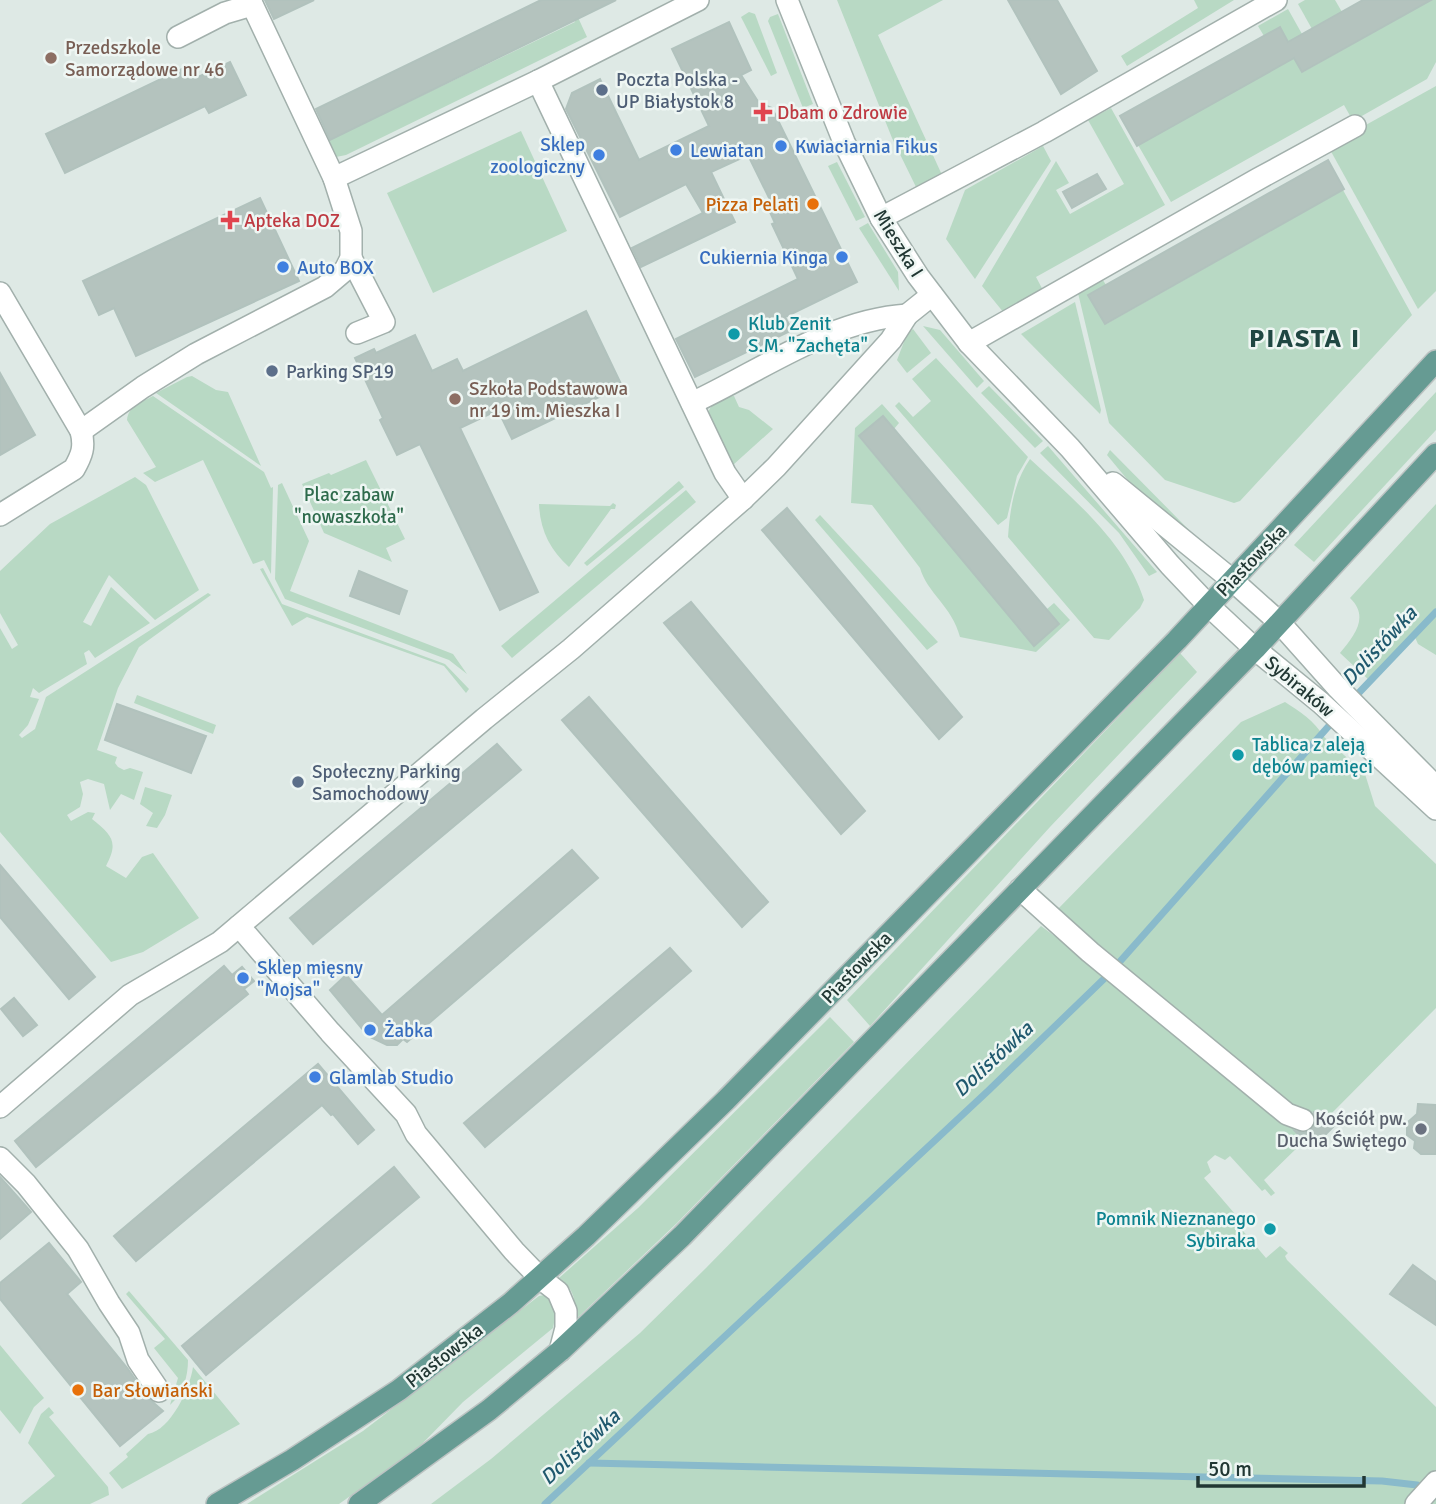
<svg xmlns="http://www.w3.org/2000/svg" width="1436" height="1504" font-family="Signika,sans-serif">
<rect width="100%" height="100%" fill="#dee9e5"/>
<g fill="#b8d9c4">
<polygon points="565,0 570,0 587,37 346,155 336,157 329,140 575,22"/>
<polygon points="837,0 943,0 878,35 942,175 917,189 892,138"/>
<polygon points="1194,0 1234,0 1127,66 1121,56 1198,8"/>
<polygon points="1305,0 1335,0 1342,12 1312,29 1298,4"/>
<polygon points="1431,0 1436,0 1436,62 1427,79 1353,121 1344,105 1171,202 1138,145 1294,58 1303,72"/>
<polygon points="1288,9 1302,34 1288,42 1280,27 1264,36 1258,26"/>
<polygon points="749,12 755,14 777,73 771,76 741,17"/>
<polygon points="778,14 813,104 803,108 768,21 770,17"/>
<polygon points="1436,86 1436,291 1418,309 1328,146"/>
<polygon points="1111,108 1165,205 1036,277 1045,294 1004,313 982,286 1056,161 1069,183 1056,190 1070,214 1124,184 1088,120"/>
<polygon points="521,131 567,231 433,293 387,193"/>
<polygon points="1043,146 1051,161 975,279 946,239 965,190"/>
<polygon points="837,162 865,217 856,221 828,166"/>
<polygon points="1343,190 1412,315 1240,501 1234,503 1165,480 1109,423 1078,293 1081,288 1101,277 1106,285 1106,324"/>
<polygon points="868,223 898,272 899,291 859,228"/>
<polygon points="1075,302 1101,410 1100,414 1021,334"/>
<polygon points="923,326 940,330 984,381 977,388"/>
<polygon points="913,329 931,353 907,373 897,360 907,334"/>
<polygon points="936,358 1028,457 1017,476 1007,518 998,525 895,406 899,402 913,417 931,401 912,379"/>
<polygon points="192,376 216,390 228,392 261,466 156,393 187,377"/>
<polygon points="989,386 1043,441 1035,448 981,393"/>
<polygon points="1436,392 1436,430 1314,562 1294,545"/>
<path d="M153,396L264,472L271,488L273,487L271,574L264,560L253,564L203,460L155,482L143,473L156,467L127,420C128,406 142,402 153,396Z"/>
<path d="M734,396L739,407L749,410L773,429L733,465L708,414C710,403 723,397 734,396Z"/>
<path d="M882,404L899,423L894,429L883,416L859,437L1034,645L1059,624L1047,609L1054,603L1070,620L1036,652L960,637C952,606 927,593 920,568L872,505L851,503L855,428Z"/>
<polygon points="1048,446 1157,572 1149,576 1119,533 1040,453"/>
<polygon points="1110,450 1191,532 1141,496 1107,455"/>
<path d="M1030,459C1073,499 1126,542 1144,600L1140,608L1109,640L1094,638L1008,537C1010,509 1014,482 1030,459Z"/>
<polygon points="366,460 405,539 386,548 392,562 324,533 302,484 329,473 331,475"/>
<path d="M135,477L146,485L199,590L155,620L109,575L83,622L91,626L111,587L150,623L95,658L89,650L84,653L87,664L39,693L33,688L30,697L39,699L28,725L19,735L22,738L35,729L46,697L208,593L211,595L139,647L118,688L97,750L117,757L115,763L118,767L124,770L130,768L143,772L134,800L121,794L110,810L104,784L88,779L80,782L83,794L80,807L67,815L71,821L88,812L95,813L92,819C112,835 119,842 106,866L126,878L142,857L153,853L199,918L143,952L111,962L0,832V628L12,649L18,645L0,613V571L50,524Z"/>
<polygon points="679,481 684,487 587,566 584,563"/>
<polygon points="282,483 309,541 290,591 453,654 467,674 449,660 285,599 275,579 278,485"/>
<polygon points="686,490 696,502 512,658 501,646"/>
<path d="M613,503L616,505L615,509H611L569,567C550,550 540,530 539,504L610,506Z"/>
<path d="M1436,504V655L1418,644L1414,635L1370,681L1340,653C1354,636 1370,617 1350,598Z"/>
<polygon points="820,515 938,642 927,650 815,520"/>
<polygon points="263,568 282,604 445,664 469,689 466,693 444,666 307,617 292,626 260,569"/>
<polygon points="1180,653 1197,672 1050,827 870,1026 847,1000"/>
<polygon points="137,695 216,725 213,734 134,703"/>
<path d="M1285,702C1299,711 1315,721 1323,736L1365,774L1375,806L1436,864V1008L1327,1118L1321,1111L1311,1113L1294,1130L1303,1142L1264,1180L1275,1193L1271,1196L1265,1189L1262,1191L1230,1156L1225,1160L1215,1155L1207,1162L1211,1172L1204,1178L1235,1214L1232,1218L1266,1258L1280,1246L1288,1253L1285,1256L1287,1260L1436,1407V1504H431L491,1459L640,1333L706,1268L1041,926L1110,977L1122,963L1057,910L1241,722Z"/>
<polygon points="145,787 172,795 165,815 157,828 146,826 153,813 140,804"/>
<path d="M830,1017L854,1042L677,1223L572,1323C577,1304 576,1290 559,1278L638,1208Z"/>
<path d="M129,1291L188,1360C188,1377 183,1394 170,1405L178,1378L154,1348L165,1339L126,1294Z"/>
<path d="M545,1295C557,1304 556,1315 553,1328L463,1402L419,1447L339,1504H247L363,1431L539,1296Z"/>
<polygon points="0,1345 44,1398 34,1407 20,1434 0,1410"/>
<path d="M193,1367L240,1424L122,1489L109,1473L128,1457L126,1454L148,1434C171,1430 190,1388 193,1367Z"/>
<polygon points="49,1407 54,1413 49,1417 108,1487 109,1495 90,1504 21,1504 55,1476 28,1443 41,1414"/>
</g>
<g fill="none" stroke-linecap="round" stroke-linejoin="round">
<g stroke="#89bacb" stroke-width="7">
<polyline points="1352,700 1436,612"/>
<polyline points="589,1463 1382,1481 1417,1485"/>
<polyline points="545,1504 989,1090 1108,975 1335,719"/>
</g>
</g>
<g fill="#b4c3be" stroke="#b1c2bd" stroke-width="2">
<polygon points="265,0 314,0 274,19"/>
<polygon points="541,0 616,0 330,140 316,109"/>
<polygon points="1008,0 1057,0 1097,71 1061,94"/>
<polygon points="1363,0 1431,0 1302,72 1294,58 1137,146 1120,116 1280,27 1288,42"/>
<polygon points="729,22 751,70 741,75 759,103 772,108 857,282 785,317 792,330 695,377 676,339 798,279 772,224 775,223 769,210 774,208 748,155 711,172 735,222 641,267 632,248 703,213 686,184 620,217 566,109 572,93 600,79 639,160 709,126 672,49"/>
<polygon points="230,62 246,95 209,113 205,106 65,173 46,134 190,65 196,78"/>
<polygon points="1328,160 1344,189 1105,324 1088,295"/>
<polygon points="1097,174 1106,189 1072,208 1063,192"/>
<polygon points="260,198 299,281 136,356 114,308 99,315 83,281"/>
<polygon points="586,311 622,386 512,439 498,410 460,428 538,592 500,610 420,444 397,455 380,420 383,418 355,358 374,349 376,353 415,335 432,371 457,359 463,371"/>
<polygon points="0,373 35,435 0,455"/>
<polygon points="883,416 1059,624 1034,646 859,436"/>
<polygon points="787,508 962,717 939,739 762,530"/>
<polygon points="359,571 407,591 399,614 350,596"/>
<polygon points="691,602 865,811 841,834 664,623"/>
<polygon points="589,697 768,902 742,927 562,720"/>
<polygon points="117,704 206,736 191,773 105,740"/>
<polygon points="497,744 521,770 313,944 290,918"/>
<polygon points="572,850 598,878 407,1042 403,1039 397,1045 387,1045 368,1036 330,990 346,975 382,1015"/>
<polygon points="0,865 95,977 69,999 0,917"/>
<polygon points="670,948 691,971 485,1147 464,1123"/>
<polygon points="224,966 232,975 242,967 254,981 244,989 248,994 36,1167 15,1141"/>
<polygon points="14,998 37,1025 23,1036 1,1009"/>
<polygon points="318,1064 374,1130 358,1144 333,1114 331,1115 322,1105 136,1261 114,1236"/>
<polygon points="1418,1104 1436,1105 1436,1154 1421,1154 1414,1148 1415,1141 1407,1135 1407,1123 1417,1114"/>
<polygon points="1321,1111 1335,1125 1312,1148 1295,1131 1304,1133 1311,1130 1315,1124 1314,1112"/>
<polygon points="394,1167 419,1197 206,1375 182,1346"/>
<polygon points="0,1177 31,1212 0,1239"/>
<polygon points="49,1243 81,1282 67,1294 128,1369 148,1398 163,1411 120,1446 0,1299 0,1283"/>
<polygon points="1413,1265 1436,1282 1436,1325 1390,1294"/>
</g>
<g fill="none" stroke-linecap="round" stroke-linejoin="round">
<defs>
<g id="minor">
<polyline points="787,0 844,142 881,218 918,276 969,343 1070,448 1170,565 1208,605 1255,649 1321,703 1436,809"/>
<polyline points="178,37 225,13 252,5"/>
<polyline points="538,81 725,473 743,499"/>
<polyline points="334,178 538,81 698,0"/>
<polyline points="881,218 1044,132 1276,0"/>
<polyline points="351,258 384,322 357,333"/>
<path d="M0,293L81,431C85,447 82,455 74,469L0,515"/>
<polyline points="969,343 1258,179 1355,126"/>
<path d="M692,403C761,371 829,320 907,315"/>
<polyline points="81,431 143,387 196,354 325,287 345,270 351,258 351,231 334,178 250,0"/>
<polyline points="1113,483 1232,580 1279,622 1337,687 1436,787"/>
<polyline points="1020,889 1090,952 1259,1091 1287,1114 1303,1120"/>
<polyline points="239,926 330,1032 406,1114 416,1134 514,1251 540,1278 558,1292 566,1311 566,1328 560,1351"/>
<polyline points="0,1107 130,995 220,942 484,719 571,649 743,499 776,467 891,340 907,315 932,295"/>
<polyline points="0,1158 26,1184 78,1249 109,1303 129,1333 138,1360 159,1391"/>
<polyline points="1416,1504 1436,1482"/>
</g>
<g id="major">
<polyline points="217,1504 292,1460 399,1390 511,1303 586,1236 726,1100 1177,640 1436,361"/>
<polyline points="359,1504 489,1410 560,1351 682,1236 1255,649 1436,454"/>
</g>
</defs>
<use href="#minor" stroke="#a2b0ac" stroke-width="24"/>
<use href="#major" stroke="#bcc3c2" stroke-width="24"/>
<use href="#minor" stroke="#fff" stroke-width="21"/>
<use href="#major" stroke="#669b93" stroke-width="21"/>
</g>
<g fill="#8d6e63" stroke="#eef6f3" stroke-width="2.5">
<circle cx="51" cy="58" r="7"/>
<circle cx="455" cy="399" r="7"/>
</g>
<g fill="#5c6f8a" stroke="#eef6f3" stroke-width="2.5">
<circle cx="602" cy="90" r="7"/>
<circle cx="272" cy="371" r="7"/>
<circle cx="298" cy="782" r="7"/>
</g>
<g fill="#e0444e" stroke="#eef6f3" stroke-width="2.5">
<path d="M759.5 101.5h7v7h7v7h-7v7h-7v-7h-7v-7h7z"/>
<path d="M226.5 209.5h7v7h7v7h-7v7h-7v-7h-7v-7h7z"/>
</g>
<g fill="#3f7fe0" stroke="#eef6f3" stroke-width="2.5">
<circle cx="781" cy="146" r="7"/>
<circle cx="676" cy="150" r="7"/>
<circle cx="599" cy="155" r="7"/>
<circle cx="842" cy="257" r="7"/>
<circle cx="283" cy="267" r="7"/>
<circle cx="243" cy="978" r="7"/>
<circle cx="370" cy="1030" r="7"/>
<circle cx="315" cy="1077" r="7"/>
</g>
<g fill="#e8710a" stroke="#eef6f3" stroke-width="2.5">
<circle cx="813" cy="204" r="7"/>
<circle cx="78" cy="1390" r="7"/>
</g>
<g fill="#0f9aa8" stroke="#eef6f3" stroke-width="2.5">
<circle cx="734" cy="334" r="7"/>
<circle cx="1238" cy="755" r="7"/>
<circle cx="1270" cy="1229" r="7"/>
</g>
<circle fill="#6b7280" stroke="#eef6f3" stroke-width="2.5" cx="1421" cy="1129" r="7"/>
<g text-anchor="middle" stroke-width="5" stroke-linejoin="round" paint-order="stroke">
<g font-size="19" fill="#785e54" stroke="#eef6f3" text-anchor="start">
<text x="65" y="54">Przedszkole<tspan x="65" dy="22">Samorządowe nr 46</tspan></text>
<text x="469" y="395">Szkoła Podstawowa<tspan x="469" dy="22">nr 19 im. Mieszka I</tspan></text>
</g>
<g font-size="19" fill="#4e5e75" stroke="#eef6f3" text-anchor="start">
<text x="616" y="86">Poczta Polska -<tspan x="616" dy="22">UP Białystok 8</tspan></text>
<text x="286" y="378">Parking SP19</text>
<text x="312" y="778">Społeczny Parking<tspan x="312" dy="22">Samochodowy</tspan></text>
</g>
<g font-size="19" fill="#be3a42" stroke="#eef6f3" text-anchor="start">
<text x="777" y="119">Dbam o Zdrowie</text>
<text x="244" y="227">Apteka DOZ</text>
</g>
<g font-size="19" fill="#366cbe" stroke="#eef6f3" text-anchor="start">
<text x="585" y="151" text-anchor="end">Sklep<tspan x="585" dy="22">zoologiczny</tspan></text>
<text x="795" y="153">Kwiaciarnia Fikus</text>
<text x="690" y="157">Lewiatan</text>
<text x="828" y="264" text-anchor="end">Cukiernia Kinga</text>
<text x="297" y="274">Auto BOX</text>
<text x="257" y="974">Sklep mięsny<tspan x="257" dy="22">"Mojsa"</tspan></text>
<text x="384" y="1037">Żabka</text>
<text x="329" y="1084">Glamlab Studio</text>
</g>
<g font-size="19" fill="#c56008" stroke="#eef6f3" text-anchor="end">
<text x="799" y="211">Pizza Pelati</text>
<text x="92" y="1397" text-anchor="start">Bar Słowiański</text>
</g>
<g font-size="19" fill="#213733" stroke="#eef6f3">
<text transform="translate(899 243) rotate(58)" y="7">Mieszka I</text>
<text transform="translate(1251 560) rotate(-46)" y="7">Piastowska</text>
<text transform="translate(1300 686) rotate(40)" y="7">Sybiraków</text>
<text transform="translate(856 967) rotate(-46)" y="7">Piastowska</text>
<text transform="translate(444 1355) rotate(-38)" y="7">Piastowska</text>
</g>
<g font-size="19" fill="#0d838f" stroke="#eef6f3" text-anchor="start">
<text x="748" y="330">Klub Zenit<tspan x="748" dy="22">S.M. "Zachęta"</tspan></text>
<text x="1252" y="751">Tablica z aleją<tspan x="1252" dy="22">dębów pamięci</tspan></text>
<text x="1256" y="1225" text-anchor="end">Pomnik Nieznanego<tspan x="1256" dy="22">Sybiraka</tspan></text>
</g>
<g font-size="19" fill="#2e6b4c" stroke="#eef6f3">
<text x="349" y="501">Plac zabaw<tspan x="349" dy="22">"nowaszkoła"</tspan></text>
</g>
<g font-size="19" fill="#5b616d" stroke="#eef6f3" text-anchor="end">
<text x="1407" y="1125">Kościół pw.<tspan x="1407" dy="22">Ducha Świętego</tspan></text>
</g>
<g font-size="21" font-style="italic" fill="#20596e" stroke="#eef6f3">
<text transform="translate(1379 646) rotate(-47)" y="7">Dolistówka</text>
<text transform="translate(993 1059) rotate(-43)" y="7">Dolistówka</text>
<text transform="translate(580 1447) rotate(-43)" y="7">Dolistówka</text>
</g>
<g font-size="26" font-weight="bold" letter-spacing="2" fill="#1f4742" stroke="#eef6f3">
<text x="1305" y="347">PIASTA I</text>
</g>
</g>
<path d="M1198 1476v10h166v-10" fill="none" stroke="#213733" stroke-width="3.5"/>
<text x="1208" y="1476" font-size="21" fill="#213733" stroke="#eef6f3" stroke-width="5" paint-order="stroke">50 m</text>
</svg>
